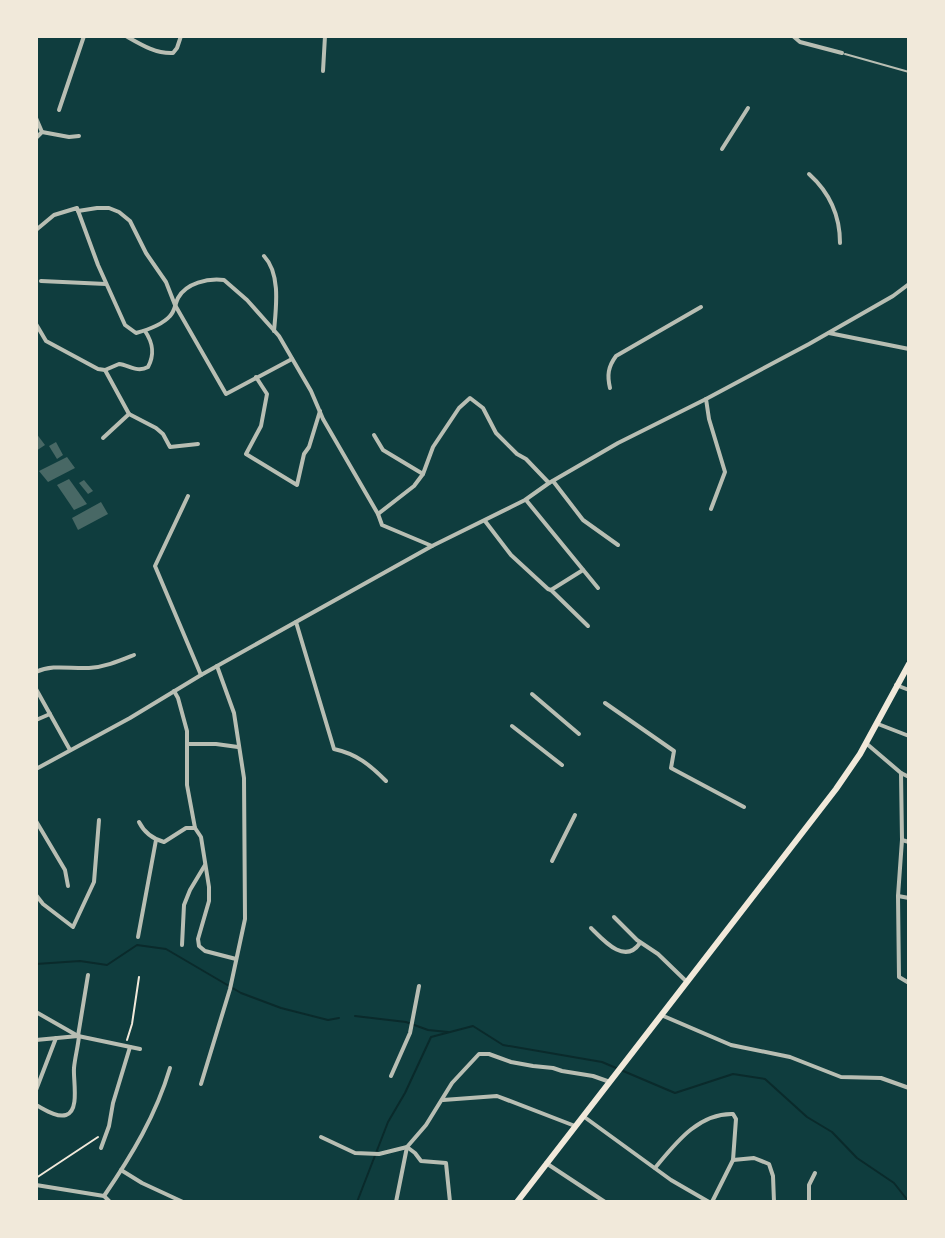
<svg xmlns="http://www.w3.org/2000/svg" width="945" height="1238" font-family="'Space Grotesk',sans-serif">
<rect width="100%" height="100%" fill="#0f3d3e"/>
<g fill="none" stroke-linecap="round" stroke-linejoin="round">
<g stroke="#0a2a2b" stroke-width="2">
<polyline points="36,964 80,961 107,965 137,945 166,949 241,993 281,1008 328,1020 339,1018"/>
<polyline points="355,1016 406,1022 428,1030 448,1032"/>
<polyline points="357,1202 388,1122 405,1093 431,1037 473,1026 503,1045 602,1062 675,1093 733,1074 765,1079 807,1117 832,1132 857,1158 894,1183 909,1202"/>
</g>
</g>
<g fill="#486865">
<polygon points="36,433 45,445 36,451"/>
<polygon points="56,442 63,455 57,459 49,446"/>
<polygon points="67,457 75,468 48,482 39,471"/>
<polygon points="69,479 87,504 74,510 57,485"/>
<polygon points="84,480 93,491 88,494 79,483"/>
<polygon points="101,502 108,514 78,530 72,518"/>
</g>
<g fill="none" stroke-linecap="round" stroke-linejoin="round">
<g stroke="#f1e9da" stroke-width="2">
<polyline points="127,1040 132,1024 139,977"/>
<polyline points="36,1178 98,1137"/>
</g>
<polyline stroke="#b8beb3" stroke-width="2" points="845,54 909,72"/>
<g stroke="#b8beb3" stroke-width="4">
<path d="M126,36C140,44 156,54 173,53L177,48L181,36"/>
<polyline points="793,36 800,42 842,53"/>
<polyline points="323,71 325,36"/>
<polyline points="59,110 84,36"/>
<polyline points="36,118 42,132"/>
<polyline points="36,138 42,132 69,137 79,136"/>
<polyline points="722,149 748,108"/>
<path d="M809,174C829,192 840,216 840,243"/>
<polyline points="78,211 97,208 109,208 119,212 130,221 146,253 166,282 175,305 226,394 292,359"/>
<path d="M36,230L54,215L77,208L98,265L125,325L136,333C147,330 162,325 170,316C175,311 175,304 178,298C186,283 208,278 224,280L247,300L279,336L311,391L323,419L378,514L382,525L432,546"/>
<path d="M264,256C281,274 276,308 274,331"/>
<polyline points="41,281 106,284"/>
<path d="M36,324L46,341L98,369L105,370L119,364C129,365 137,373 148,367C155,354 153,343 145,331"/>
<polyline points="829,333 909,349"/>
<polyline points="105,370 129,414"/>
<polyline points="256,377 267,394 261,426 246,454 297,485 304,454 309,447 320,411"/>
<path d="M610,388C607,375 608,367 616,356L701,307"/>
<polyline points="706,399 709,419 725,472 711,509"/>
<polyline points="374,435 383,450 423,474"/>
<polyline points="103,438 129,414 156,428 163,434 170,447 198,444"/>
<polyline points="553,481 583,520 618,545"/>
<polyline points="188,496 155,566 201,675"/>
<polyline points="526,500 598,588"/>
<polyline points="378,514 414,486 423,474 433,447 459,408 470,398 483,408 496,433 517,454 526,459 549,483"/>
<polyline points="485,521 511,555 548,589 551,590 583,570"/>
<polyline points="551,590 588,626"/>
<path d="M296,622L334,749C357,754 370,765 386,781"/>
<path d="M36,672C53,664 70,669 89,668C105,667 119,661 134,655"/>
<polyline points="896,685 909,690"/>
<polyline points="36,689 70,750"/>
<polyline points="174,691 178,698 187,731 187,785 195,828 201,837 209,887 209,901 198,939 199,946 205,951 236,959"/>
<polyline points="532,694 579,734"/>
<polyline points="605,703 674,751 671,768 744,807"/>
<polyline points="36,720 50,714"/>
<polyline points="878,724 909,736"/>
<polyline points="512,726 562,765"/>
<polyline points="188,744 216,744 238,747"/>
<polyline points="867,744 901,773 909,777"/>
<polyline points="36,769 130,718 201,675 432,546 525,500 549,483 618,443 706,399 809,344 893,296 909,284"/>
<polyline points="901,773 902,840 909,842"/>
<polyline points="36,821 65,870 68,886"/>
<path d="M139,822C144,832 153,839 164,842L186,828H195"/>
<polyline points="902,840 898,896 899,977 909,983"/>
<polyline points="552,861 575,815"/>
<polyline points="36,895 43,904 73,927 94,882 99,820"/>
<polyline points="898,896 909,898"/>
<polyline points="614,917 637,940 658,954 687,982"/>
<path d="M591,928C604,941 625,965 640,943"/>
<polyline points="138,937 156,840"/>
<polyline points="182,945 184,905 190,890 205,865"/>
<polyline points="88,975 78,1036 140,1049"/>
<polyline points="36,1012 78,1036 36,1040"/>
<polyline points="661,1015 731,1045 790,1057 841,1077 881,1078 909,1088"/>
<polyline points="391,1076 410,1033 419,986"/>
<polyline points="201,1084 230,989 245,919 244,778 234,713 217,666"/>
<polyline points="36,1090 56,1038"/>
<polyline points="443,1100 497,1096 575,1126"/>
<path d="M36,1105C44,1109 57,1118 66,1115C80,1111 73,1080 74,1068C75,1057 78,1047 79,1036"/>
<polyline points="583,1116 671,1180 709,1202"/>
<polyline points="321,1137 355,1153 379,1154 407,1147 415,1153 421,1161 446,1163 450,1202"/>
<polyline points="101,1148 109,1126 113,1103 130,1047"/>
<polyline points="733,1160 754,1158 769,1164 773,1176 774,1202"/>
<polyline points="546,1163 605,1202"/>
<path d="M655,1168C675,1144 698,1113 733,1114L736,1119L733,1160L712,1202"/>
<polyline points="121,1170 142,1183 183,1202"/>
<polyline points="36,1185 104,1196 110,1202"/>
<path d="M104,1196C132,1155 156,1115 170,1068"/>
<polyline points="396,1202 407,1147 426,1125 452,1083 479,1054 489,1054 511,1062 533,1066 553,1068 562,1071 593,1076 610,1082"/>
<polyline points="809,1202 809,1185 815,1173"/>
</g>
<polyline stroke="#f1e9da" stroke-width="6" points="517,1202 836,789 860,754 909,664"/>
</g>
<rect width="945" height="1238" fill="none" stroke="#f1e9da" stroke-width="76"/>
</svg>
